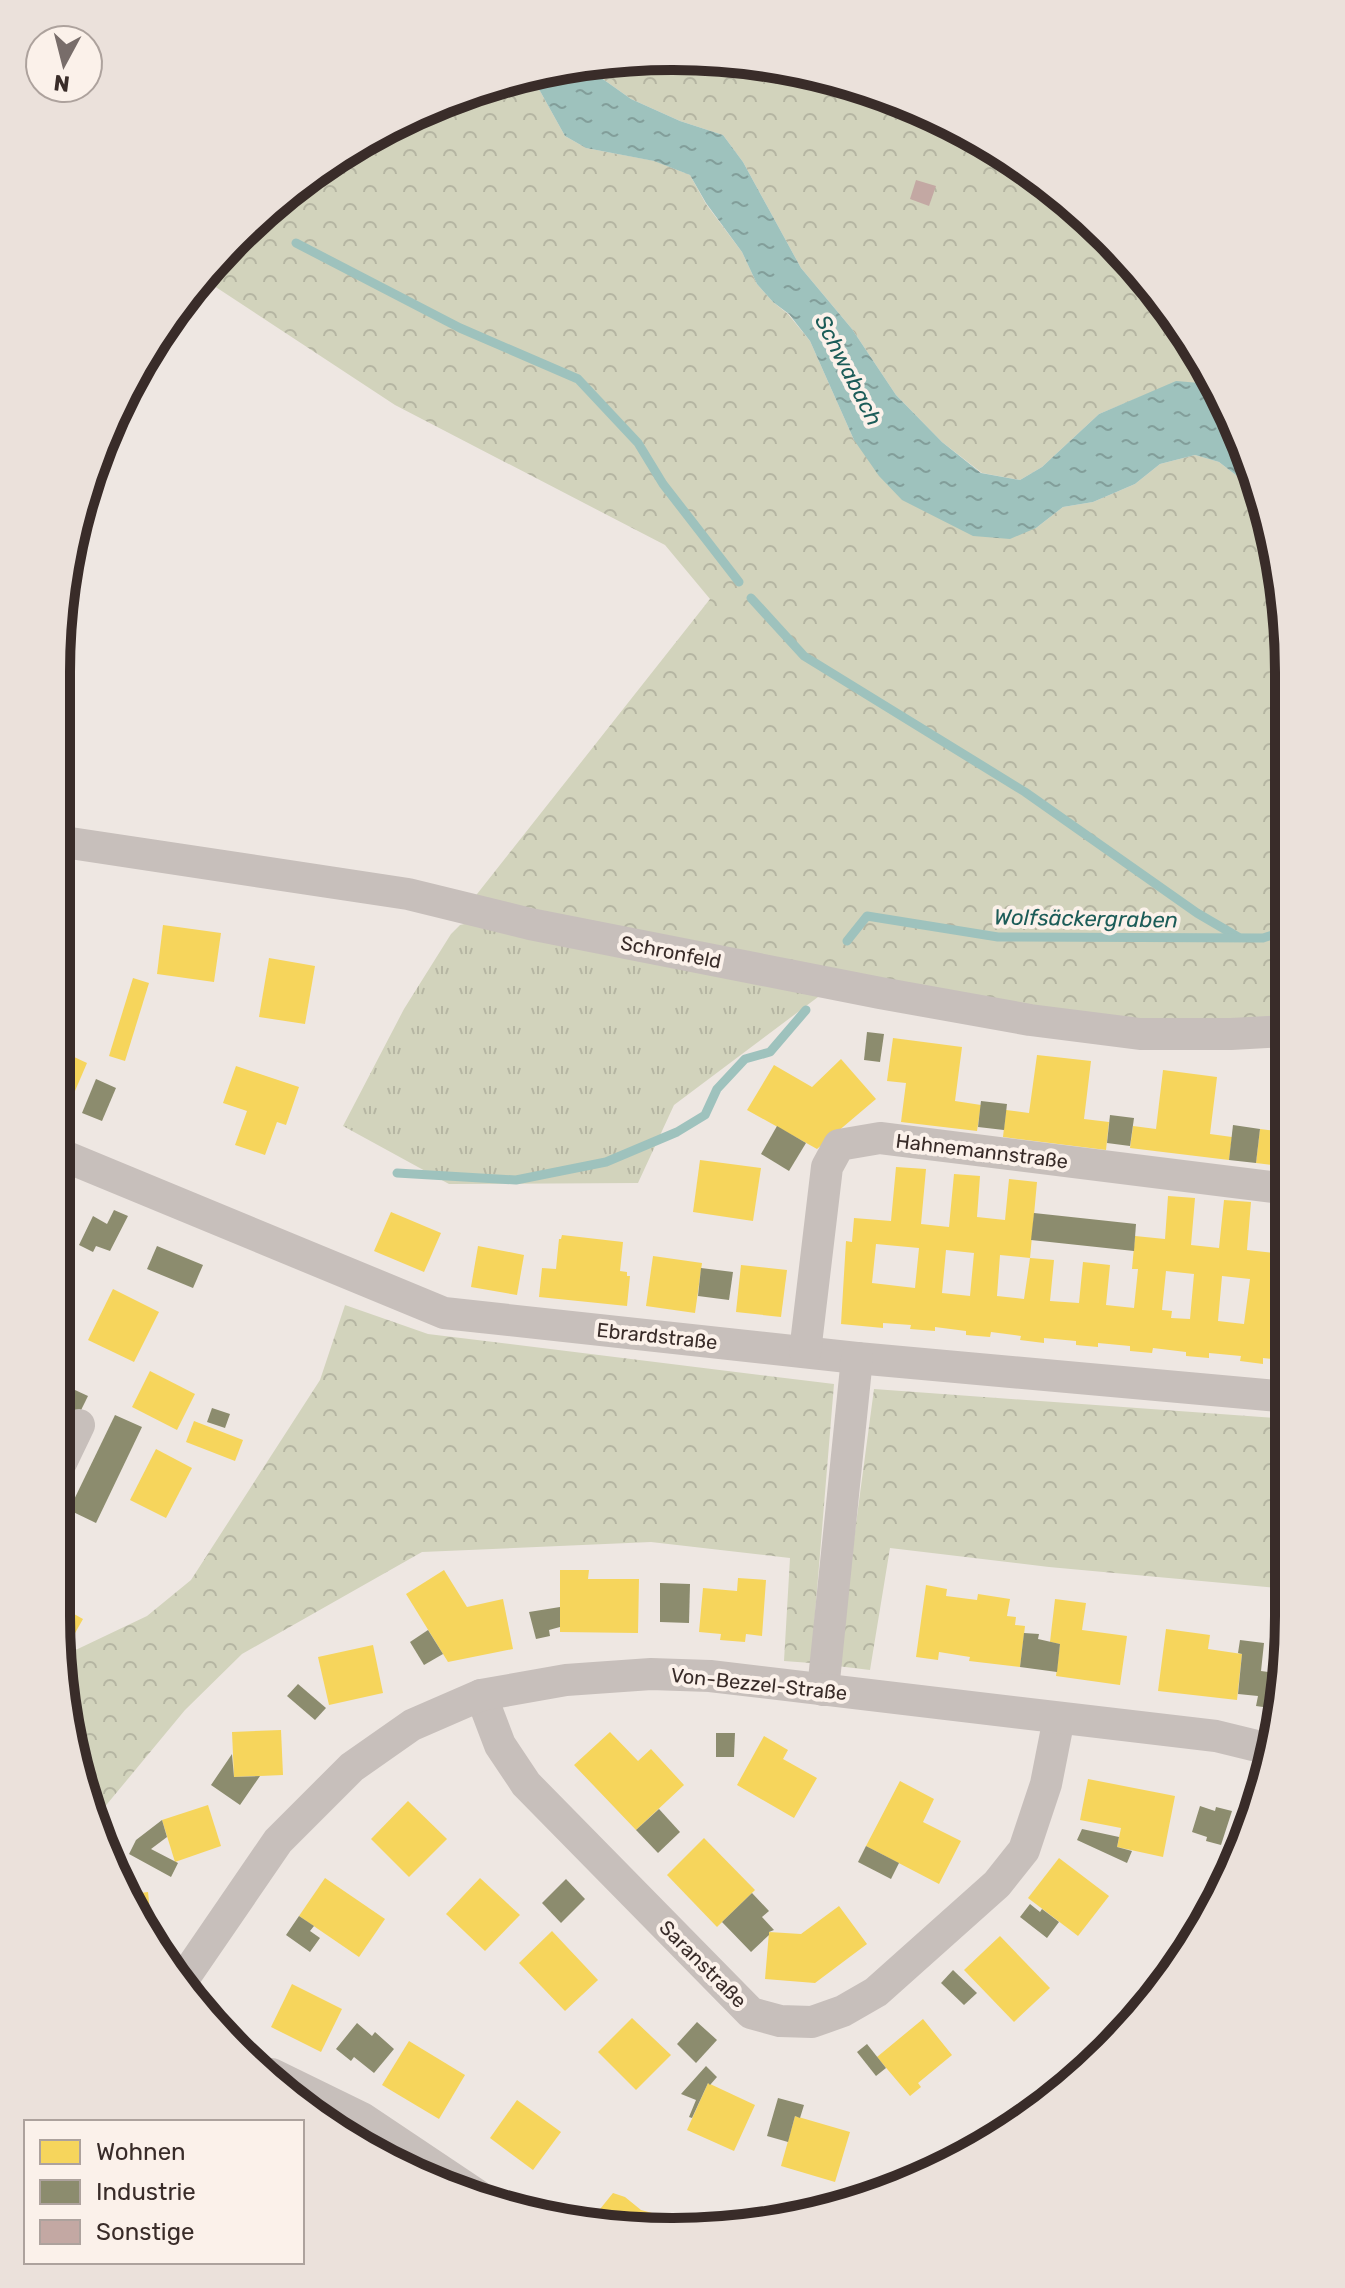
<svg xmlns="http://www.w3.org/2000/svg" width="1345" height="2288" font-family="Rubik,sans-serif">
<defs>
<pattern id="grass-tufts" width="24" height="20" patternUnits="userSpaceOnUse" patternTransform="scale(2)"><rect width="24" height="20" fill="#d2d3bc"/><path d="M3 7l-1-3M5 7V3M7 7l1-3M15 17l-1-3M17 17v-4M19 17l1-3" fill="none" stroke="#b5b5a2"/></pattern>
<pattern id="forest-crowns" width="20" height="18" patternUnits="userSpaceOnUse" patternTransform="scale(2)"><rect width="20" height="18" fill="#d2d3bc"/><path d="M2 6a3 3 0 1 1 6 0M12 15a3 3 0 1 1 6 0" fill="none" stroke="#b5b5a2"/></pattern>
<pattern id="water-ripples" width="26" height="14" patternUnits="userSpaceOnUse" patternTransform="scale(2)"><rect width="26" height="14" fill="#9ec2bd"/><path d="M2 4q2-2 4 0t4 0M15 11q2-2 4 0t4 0" fill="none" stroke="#829e9a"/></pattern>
</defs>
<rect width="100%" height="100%" fill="#eee7e2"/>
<polygon fill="url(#grass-tufts)" points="469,923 826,991 674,1105 638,1183 449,1184 343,1126 404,1009 451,934 460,925"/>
<g fill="url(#forest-crowns)">
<polygon points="672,56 792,68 908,103 1015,160 1109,237 1206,364 1216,386 1212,384 1176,382 1099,414 1042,467 1020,480 982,473 942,442 896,395 852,329 801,268 743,162 723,135 680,121 631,99 583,65"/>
<polygon points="525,76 540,91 565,136 586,148 655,161 690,175 706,204 742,252 757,284 773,302 788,314 810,341 854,440 1036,528 1063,507 1093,502 1135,484 1160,464 1195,455 1219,462 1241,479 1264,515 1288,632 1288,1023 1030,1020 466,908 710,599 665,545 395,405 202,278 236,237 330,160 436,103"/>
<polygon points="345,1305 428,1334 834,1384 811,1663 784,1661 790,1558 651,1542 422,1552 242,1654 185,1710 93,1821 89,1813 63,1656 147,1616 191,1580 320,1380"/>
<polygon points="874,1389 1288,1419 1288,1589 1049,1567 890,1548 870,1670 837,1666"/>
</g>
<polygon fill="url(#water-ripples)" points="583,65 631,99 680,121 723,135 743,162 801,268 852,329 896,395 942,442 981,473 1020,480 1042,467 1099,414 1176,381 1212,384 1216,386 1256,475 1264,515 1241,479 1219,462 1195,455 1160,464 1135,484 1093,502 1063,507 1036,528 1010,539 973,536 902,500 879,476 854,440 810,341 789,314 773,302 757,284 742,252 706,203 690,175 654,161 586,148 565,136 540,91 525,76 552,68"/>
<g fill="#f6d55c" fill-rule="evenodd">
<polygon points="163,925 221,933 214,982 157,974"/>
<polygon points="269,958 315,966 305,1024 259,1017"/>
<polygon points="133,978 149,983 125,1061 109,1056"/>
<polygon points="893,1038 962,1047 955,1101 981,1105 977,1131 901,1122 906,1083 887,1081"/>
<polygon points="57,1049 87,1063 66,1112 57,1107"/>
<polygon points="1037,1055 1091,1061 1084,1119 1109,1122 1106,1150 1003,1137 1006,1110 1029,1113"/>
<polygon points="841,1059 876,1099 817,1149 747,1110 774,1065 812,1087"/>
<polygon points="236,1066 299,1087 286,1125 277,1122 265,1155 235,1145 247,1111 223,1103"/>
<polygon points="1163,1070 1217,1077 1210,1134 1232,1137 1229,1160 1130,1148 1133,1126 1156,1129"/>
<polygon points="1286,1124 1288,1124 1288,1167 1256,1163 1260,1129 1285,1132"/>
<polygon points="700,1160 761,1168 753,1221 693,1212"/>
<path d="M896,1167L926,1169L921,1224L949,1227L954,1174L980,1176L977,1217L1005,1220L1009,1179L1037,1182L1030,1258L1000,1255L997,1296L1024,1299L1030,1258L1054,1260L1050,1301L1079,1303L1083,1262L1110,1265L1106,1305L1134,1308L1138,1269H1132L1135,1236L1165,1239L1168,1196L1195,1198L1191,1245L1219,1248L1224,1200L1251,1202L1247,1250L1275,1253L1280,1205L1288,1206V1283L1276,1282L1270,1326L1288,1328V1361L1263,1358V1364L1240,1361L1241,1356L1209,1353V1358L1186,1356V1352L1153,1348L1152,1353L1130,1351V1346L1098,1343V1347L1076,1345V1341L1044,1338V1343L1020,1340L1021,1336L991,1332L990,1337L966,1335V1331L935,1327V1331L910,1329L911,1325L883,1323V1328L841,1324L846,1241L852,1242L854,1218L891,1221ZM876,1244L919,1248L915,1288L872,1283ZM946,1250L974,1253L970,1296L942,1293ZM1166,1271L1194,1274L1190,1319L1171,1318L1172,1311L1162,1310ZM1222,1276L1250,1279L1244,1324L1218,1321Z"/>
<polygon points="391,1212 441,1233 424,1272 374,1251"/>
<polygon points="562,1235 623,1242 620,1271 627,1272 627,1276 630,1276 627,1306 539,1297 542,1268 556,1269 559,1239 561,1239"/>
<polygon points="478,1246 524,1255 517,1295 471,1287"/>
<polygon points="653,1256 702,1263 695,1313 646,1306"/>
<polygon points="741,1265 787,1270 781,1317 736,1312"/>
<polygon points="113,1289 159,1312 134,1362 88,1340"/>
<polygon points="150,1371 195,1394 177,1430 132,1407"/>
<polygon points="194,1421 243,1440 235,1461 186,1442"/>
<polygon points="156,1449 192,1468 166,1518 130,1500"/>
<polygon points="444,1570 467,1607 503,1599 513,1649 448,1662 406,1594"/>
<polygon points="560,1570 589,1570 588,1579 639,1579 638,1633 560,1632"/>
<polygon points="738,1578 766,1580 762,1636 746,1634 745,1642 720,1640 721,1634 699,1632 703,1588 737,1591"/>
<polygon points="926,1585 947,1589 946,1596 977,1600 978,1594 1010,1599 1007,1616 1016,1617 1015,1625 1025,1626 1020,1667 969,1661 970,1657 939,1652 938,1660 916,1657"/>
<polygon points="1055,1599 1086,1603 1082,1630 1127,1636 1120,1685 1056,1676 1060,1644 1050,1642"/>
<polygon points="56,1604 83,1619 66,1649 61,1647"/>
<polygon points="1166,1629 1210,1635 1208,1649 1242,1654 1237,1700 1158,1691"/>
<polygon points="373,1645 383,1693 329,1705 318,1657"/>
<polygon points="281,1730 283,1775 234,1777 232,1732"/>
<polygon points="610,1732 638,1761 651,1749 684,1785 636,1830 574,1765"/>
<polygon points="764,1736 788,1750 783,1759 817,1778 794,1818 737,1785"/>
<polygon points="1088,1779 1175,1796 1163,1857 1117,1847 1121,1828 1080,1820"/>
<polygon points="900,1781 934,1799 923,1822 961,1841 939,1884 866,1846"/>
<polygon points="408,1801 447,1839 409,1877 371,1839"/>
<polygon points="208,1805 221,1846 175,1862 162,1820"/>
<polygon points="1231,1835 1245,1837 1228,1871"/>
<polygon points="704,1838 755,1890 717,1927 667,1875"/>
<polygon points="1059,1858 1109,1896 1078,1936 1028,1898"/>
<polygon points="325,1878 385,1919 359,1957 299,1916"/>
<polygon points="480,1878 520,1915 485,1951 446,1914"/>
<polygon points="148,1892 152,1932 132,1894"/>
<polygon points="839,1906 867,1944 815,1983 765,1979 769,1932 801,1934"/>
<polygon points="552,1931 598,1980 565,2011 519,1963"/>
<polygon points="1000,1936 1050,1988 1014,2022 964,1970"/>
<polygon points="292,1984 342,2009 321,2052 271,2027"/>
<polygon points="632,2018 671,2055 636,2090 598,2052"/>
<polygon points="923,2019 952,2055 918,2083 921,2087 910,2096 877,2057"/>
<polygon points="409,2041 465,2075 439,2119 382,2085"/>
<polygon points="708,2083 755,2105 734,2151 687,2130"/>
<polygon points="517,2100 561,2132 533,2170 490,2138"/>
<polygon points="795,2116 850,2132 835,2182 781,2166"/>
<polygon points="613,2193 625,2197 641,2210 663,2216 676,2227 592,2219"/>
</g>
<g fill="#8c8c6e">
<polygon points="867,1032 884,1034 880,1062 864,1060"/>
<polygon points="96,1079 116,1088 102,1121 82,1113"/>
<polygon points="981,1101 1007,1104 1004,1130 978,1127"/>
<polygon points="1110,1115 1134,1118 1130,1146 1107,1143"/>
<polygon points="1233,1125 1260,1129 1256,1163 1229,1160"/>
<polygon points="777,1126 806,1143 789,1171 761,1154"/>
<polygon points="114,1210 128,1216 110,1251 96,1246 93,1252 79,1245 93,1216 107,1224"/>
<polygon points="1034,1213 1136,1224 1134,1251 1031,1240"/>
<polygon points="157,1246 203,1265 193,1288 147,1269"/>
<polygon points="701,1268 733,1272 729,1300 698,1296"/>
<polygon points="62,1384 88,1396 56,1461 56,1395"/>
<polygon points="212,1408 230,1414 225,1428 207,1422"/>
<polygon points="115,1415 142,1427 96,1523 69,1510"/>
<polygon points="660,1583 690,1584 689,1623 660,1622"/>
<polygon points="560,1607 560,1627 549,1630 550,1636 536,1639 529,1612"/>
<polygon points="428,1630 443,1654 424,1665 410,1642"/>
<polygon points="1024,1633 1039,1634 1038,1639 1060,1644 1057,1672 1020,1667"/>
<polygon points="1240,1640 1264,1643 1261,1671 1284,1674 1277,1709 1256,1706 1258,1696 1238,1694 1242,1654 1238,1653"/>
<polygon points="298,1684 326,1708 315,1720 287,1696"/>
<polygon points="716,1733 735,1733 734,1757 716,1757"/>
<polygon points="232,1754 234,1777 260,1776 240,1805 211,1785"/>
<polygon points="1200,1806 1215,1811 1216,1807 1232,1811 1221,1845 1206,1841 1207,1837 1192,1832"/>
<polygon points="659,1809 680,1832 658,1853 636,1830"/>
<polygon points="162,1820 167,1837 151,1849 178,1863 171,1877 129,1854 136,1840"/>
<polygon points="1082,1829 1119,1837 1117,1847 1132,1851 1127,1863 1077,1840"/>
<polygon points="866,1846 899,1863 891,1879 858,1862"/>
<polygon points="566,1879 585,1899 561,1923 542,1903"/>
<polygon points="752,1893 769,1911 762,1917 774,1930 769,1932 769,1935 751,1952 722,1922"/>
<polygon points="1030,1904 1040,1912 1042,1909 1059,1922 1047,1938 1020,1917"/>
<polygon points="299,1916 314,1926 310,1931 320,1938 310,1952 286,1935"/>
<polygon points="953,1970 977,1993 964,2005 941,1983"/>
<polygon points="697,2022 717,2040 696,2063 677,2044"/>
<polygon points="357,2023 372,2036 375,2032 394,2049 374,2073 354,2057 351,2061 336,2049"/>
<polygon points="867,2044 886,2068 876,2076 857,2052"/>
<polygon points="706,2066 717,2077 710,2085 708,2083 692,2118 689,2117 696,2100 681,2094"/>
<polygon points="778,2098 804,2105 800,2118 795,2116 788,2142 767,2136"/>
</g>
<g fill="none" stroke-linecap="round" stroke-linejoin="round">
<g stroke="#9ec2bd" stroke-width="9">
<polyline points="296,243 460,328 578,379 638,443 663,484 739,582"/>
<polyline points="751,598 804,656 1025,792 1197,913 1238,937"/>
<polyline points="847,941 867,916 998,937 1263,938 1288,930"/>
<polyline points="397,1173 516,1180 606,1162 677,1132 705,1115 717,1089 745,1059 770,1052 806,1010"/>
</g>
</g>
<polygon fill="#c3a8a3" points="916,180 936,186 929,206 910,199"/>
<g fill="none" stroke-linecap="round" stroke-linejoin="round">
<g stroke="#c7bfbb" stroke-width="32">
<polyline points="57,841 408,894 530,924 880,993 1030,1020 1140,1034 1231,1034 1288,1031"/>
<polyline points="57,1153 444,1313 857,1358 1288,1397"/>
<polyline points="805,1352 827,1167 839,1145 880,1138 1288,1189"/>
<polyline points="56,1473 79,1425"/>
<polyline points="823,1690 857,1358"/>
<polyline points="481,1695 500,1745 526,1784 751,2013 780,2021 812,2022 843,2011 876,1992 997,1884 1024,1850 1046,1784 1059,1718"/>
<polyline points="180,1984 278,1841 352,1767 412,1725 481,1695 566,1680 651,1674 710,1676 1216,1736 1269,1749"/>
<polyline points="272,2074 362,2118 477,2195"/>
</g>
</g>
<g text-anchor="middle" stroke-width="8" stroke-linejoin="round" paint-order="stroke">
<g font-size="20" fill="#392c29" stroke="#fbf1ea">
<text transform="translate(671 952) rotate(11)" y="7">Schronfeld</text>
<text transform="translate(982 1151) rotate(7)" y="7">Hahnemannstraße</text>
<text transform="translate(657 1336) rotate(6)" y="7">Ebrardstraße</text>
<text transform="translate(759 1684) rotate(6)" y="7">Von-Bezzel-Straße</text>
<text transform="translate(703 1964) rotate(45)" y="7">Saranstraße</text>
</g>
<g font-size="22" font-style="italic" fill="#1c5c58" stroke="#fbf1ea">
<text transform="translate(849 370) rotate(63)" y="8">Schwabach</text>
<text transform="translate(1086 918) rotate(1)" y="8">Wolfsäckergraben</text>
</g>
</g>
<path d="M0 0H1345V2288H0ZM672 70H673A602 602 0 0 1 1275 672V1616A602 602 0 0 1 673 2218H672A602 602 0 0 1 70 1616V672A602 602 0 0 1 672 70Z" fill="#ebe1db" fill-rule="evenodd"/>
<path fill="none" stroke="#392c29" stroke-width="10" d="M672 70H673A602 602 0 0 1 1275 672V1616A602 602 0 0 1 673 2218H672A602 602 0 0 1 70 1616V672A602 602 0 0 1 672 70Z"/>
<rect x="24" y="2120" width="280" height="144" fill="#fbf1ea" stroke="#ada29d" stroke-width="2"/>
<rect x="40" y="2140" width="40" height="24" fill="#f6d55c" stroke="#ada29d" stroke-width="2"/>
<text x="96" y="2160" font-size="24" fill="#392c29">Wohnen</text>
<rect x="40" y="2180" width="40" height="24" fill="#8c8c6e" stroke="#ada29d" stroke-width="2"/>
<text x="96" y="2200" font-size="24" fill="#392c29">Industrie</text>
<rect x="40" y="2220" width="40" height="24" fill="#c3a8a3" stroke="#ada29d" stroke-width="2"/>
<text x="96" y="2240" font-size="24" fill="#392c29">Sonstige</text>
<g transform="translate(64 64) rotate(187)"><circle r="38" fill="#fbf1ea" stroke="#ada29d" stroke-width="2"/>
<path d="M0-6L14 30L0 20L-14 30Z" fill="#786d6a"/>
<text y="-12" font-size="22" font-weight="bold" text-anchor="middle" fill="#392c29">N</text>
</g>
</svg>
